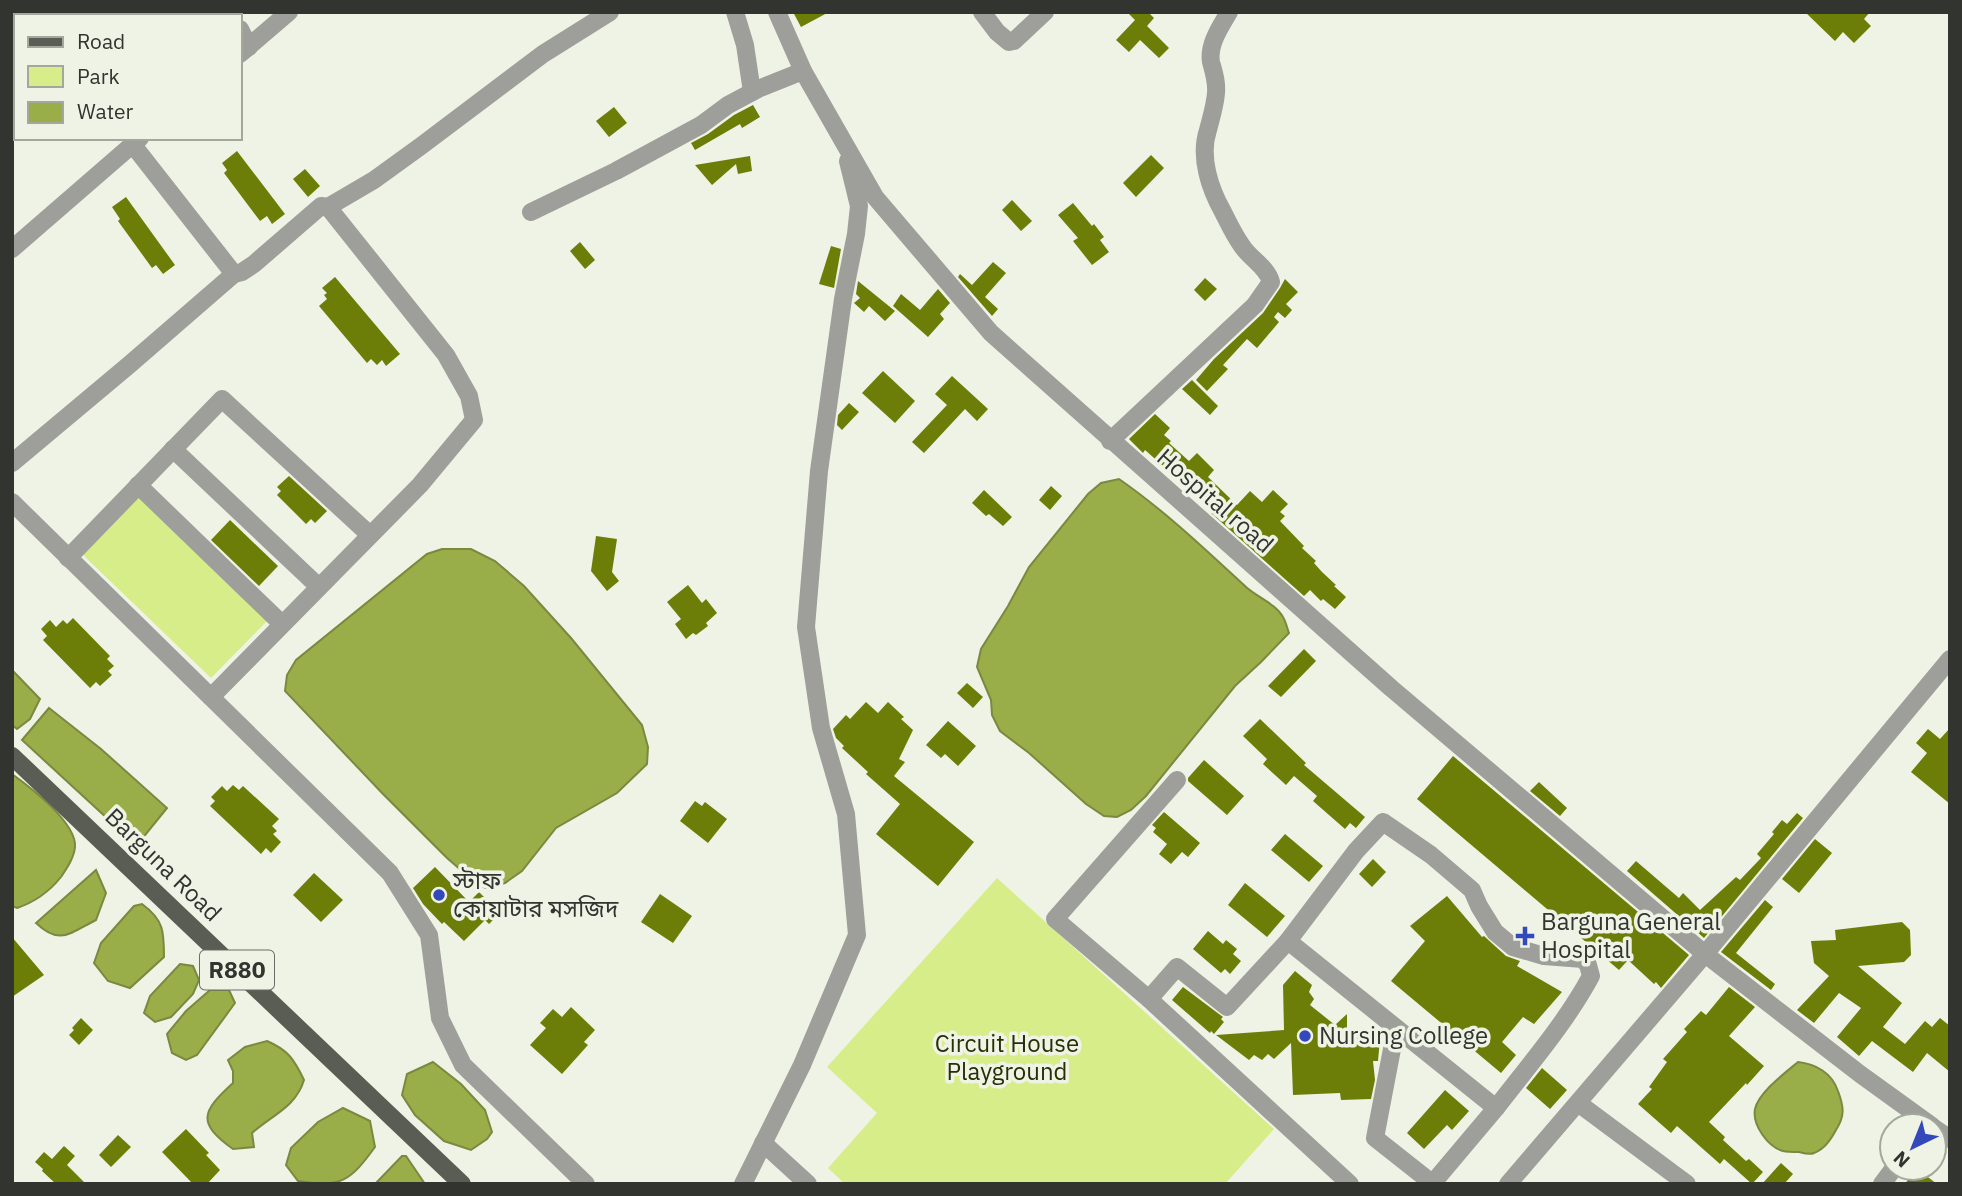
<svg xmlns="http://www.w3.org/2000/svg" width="1962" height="1196" font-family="'IBM Plex Sans','Noto Sans Bengali',sans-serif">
<rect width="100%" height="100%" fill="#eff3e5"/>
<g fill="#d7ed8a">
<polygon points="140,493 268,620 211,678 82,554"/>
<polygon points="997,878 1274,1129 1225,1184 845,1184 828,1168 877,1113 827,1067"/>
</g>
<g fill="#99ad48" stroke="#7a8940" stroke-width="2">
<path d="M1119,479C1165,511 1205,549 1246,587C1257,597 1276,604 1283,617C1286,622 1287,628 1289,633L1261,662L1235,686L1146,796L1131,810L1117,817L1104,816L1086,804L1029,753L1000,731L992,715L991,700L977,667L981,649L1008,606L1029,567L1088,494L1101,483Z"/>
<polygon points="442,549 471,549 495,561 524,586 571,638 642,725 648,747 647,764 617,793 556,828 522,871 505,883 486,888 478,885 447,858 383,794 285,691 287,675 296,660 427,554"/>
<polygon points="12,670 40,699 30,719 17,729 12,725"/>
<polygon points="49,708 101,749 167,808 142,839 133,842 22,740"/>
<path d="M12,774C30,787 77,823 75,847C74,858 67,868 61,877C49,892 35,902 17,908L12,906Z"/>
<path d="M96,870L106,893L96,920C70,933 60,946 36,923Z"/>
<path d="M142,904C164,920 164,932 164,957L130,988L108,981L94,963L101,943L134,906Z"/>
<polygon points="180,964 193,966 199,980 193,994 171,1017 155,1022 144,1013 150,996"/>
<polygon points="210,990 229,990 235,1003 197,1055 186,1060 172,1053 167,1034 186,1011"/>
<path d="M267,1041C288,1050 294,1059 304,1080C296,1107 272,1115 252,1133L254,1147L233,1149C197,1123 201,1112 233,1083V1071L228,1060L245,1047Z"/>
<polygon points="433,1062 461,1084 485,1110 492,1132 487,1139 471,1150 444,1141 415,1115 402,1095 407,1074"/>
<path d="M1798,1062C1816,1064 1832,1073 1838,1091C1844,1107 1845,1116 1836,1130C1831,1139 1825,1149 1814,1153C1810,1155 1803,1153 1799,1152C1794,1152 1787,1152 1783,1151C1768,1147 1752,1125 1755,1109C1759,1092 1785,1073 1798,1062Z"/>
<path d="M343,1108L370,1121L375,1147C351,1180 341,1189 298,1181L286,1165L291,1148L318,1122Z"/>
<polygon points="402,1156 406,1156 425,1184 375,1184"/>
</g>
<g fill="#6c7e08">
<polygon points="793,12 829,12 801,27"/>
<polygon points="1127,12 1148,12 1154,18 1147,26 1169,48 1159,58 1140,40 1129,52 1116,40 1135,20"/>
<polygon points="1805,12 1870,12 1864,19 1871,26 1854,43 1843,32 1835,41"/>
<polygon points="753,105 760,117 742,128 740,124 695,150 691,143 708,134 734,115"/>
<polygon points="614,107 627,123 609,137 596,121"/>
<polygon points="237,151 285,214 272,224 267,216 260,221 224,173 227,170 222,163"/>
<polygon points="1151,155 1164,168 1136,197 1123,183"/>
<polygon points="750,156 752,171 738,174 736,164 712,185 695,165"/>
<polygon points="305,169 320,186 308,197 293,179"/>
<polygon points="126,197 175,265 163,274 156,265 152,268 118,221 120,219 112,207"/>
<polygon points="1012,200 1032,221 1021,231 1002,210"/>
<polygon points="1073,203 1092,226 1094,224 1104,237 1100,240 1109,252 1092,265 1073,241 1078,238 1058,215"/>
<polygon points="580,242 595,260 585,269 570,251"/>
<polygon points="831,246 841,249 834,288 819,284"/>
<polygon points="993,262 1006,273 985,297 998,309 992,316 958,277 960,274 972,285"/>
<polygon points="335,277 400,354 386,366 382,360 377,365 371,359 367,363 319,306 327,299 324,295 327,293 322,288"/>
<polygon points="1205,278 1217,289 1205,301 1194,290"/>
<polygon points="1285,279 1298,292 1286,304 1292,310 1285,318 1278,312 1274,317 1279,322 1257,348 1247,339 1223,365 1228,369 1207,391 1196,380 1214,359 1263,313 1280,288"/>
<polygon points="858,281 895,311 885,321 869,306 864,312 854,303 860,298 856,294"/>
<polygon points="938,289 950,303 940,314 944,319 928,337 893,306 901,294 920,310"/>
<polygon points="883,371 915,401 895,423 862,393"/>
<polygon points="952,376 988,409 977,421 965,409 924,453 912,442 947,405 935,394"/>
<polygon points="1192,380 1218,406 1210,415 1182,389"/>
<polygon points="849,403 859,412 842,430 837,425 838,415"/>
<polygon points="1155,414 1170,428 1164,435 1171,441 1169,443 1189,461 1197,453 1214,470 1208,477 1237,505 1250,491 1262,502 1273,490 1288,504 1280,512 1285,516 1280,521 1304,546 1302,548 1316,561 1314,563 1322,572 1336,585 1334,586 1346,597 1335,609 1323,599 1321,601 1310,590 1304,596 1211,513 1213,511 1189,489 1145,450 1143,453 1129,439"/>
<polygon points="289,476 327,511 315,523 311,519 306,524 277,495 281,491 277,487"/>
<polygon points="1051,486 1062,496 1050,510 1039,500"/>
<polygon points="984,490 1012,517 1003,526 989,514 986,516 972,503"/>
<polygon points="230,520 278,566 259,586 211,540"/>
<polygon points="596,536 617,539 612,572 619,581 607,591 591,571"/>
<polygon points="688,585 702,603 706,599 717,613 706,623 708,626 696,635 693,633 686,639 675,624 681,619 667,602"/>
<polygon points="73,618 110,656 107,659 114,666 108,671 112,675 100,686 96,682 90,688 43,640 47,636 41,629 50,620 56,627 63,620 67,624"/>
<polygon points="1304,649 1316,661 1281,697 1268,686"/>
<polygon points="967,683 983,697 973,708 957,693"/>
<polygon points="866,702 878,713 888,702 904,717 901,719 913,730 899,759 905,762 894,776 974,842 938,886 876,834 900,804 866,774 868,772 842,748 844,746 836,738 833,729 846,715 850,719"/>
<polygon points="1260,719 1306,763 1304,765 1365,817 1356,828 1350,823 1345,829 1313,801 1317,796 1294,776 1286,785 1263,764 1267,759 1243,736"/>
<polygon points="948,721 976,746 958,766 945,754 941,758 926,745"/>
<polygon points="1950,728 1950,804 1911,772 1927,753 1916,743 1928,729 1940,739"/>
<polygon points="1453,756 1689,955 1661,988 1656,982 1654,984 1628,960 1619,970 1417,799"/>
<polygon points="1204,760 1244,796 1227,815 1188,781 1188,778"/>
<polygon points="1539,782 1567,808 1560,816 1530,791"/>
<polygon points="233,785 239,790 243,786 279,819 272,826 277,831 273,834 281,842 271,853 266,848 261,854 210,806 215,801 211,797 222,786 227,791"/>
<polygon points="695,801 702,806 705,802 727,819 708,843 680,821"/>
<polygon points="1164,812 1200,843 1188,857 1182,852 1171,864 1159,854 1167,844 1153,832 1156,828 1152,825"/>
<polygon points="1797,813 1803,818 1704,938 1627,871 1636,861 1679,898 1683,893 1700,910 1736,877 1740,880 1761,858 1757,854 1774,834 1772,832 1782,820 1787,824"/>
<polygon points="1285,834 1323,866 1309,882 1271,850"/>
<polygon points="1815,839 1832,853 1799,893 1782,879"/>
<polygon points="1373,859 1386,872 1372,887 1359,874"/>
<polygon points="435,867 469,902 479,892 500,913 489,924 485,920 464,941 444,922 442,924 423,904 413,888"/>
<polygon points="314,873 343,900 321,922 293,895"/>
<polygon points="1245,883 1285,916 1267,937 1228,905"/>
<polygon points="660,894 692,916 673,943 641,922"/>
<polygon points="1447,896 1482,937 1484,936 1506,956 1520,961 1517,966 1562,992 1534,1024 1523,1017 1502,1042 1516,1055 1501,1073 1391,981 1425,941 1410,926"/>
<polygon points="1765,900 1773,907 1736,953 1775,984 1771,990 1721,952"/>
<polygon points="1902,922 1910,930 1911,955 1904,962 1858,966 1902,1003 1883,1027 1905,1044 1925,1021 1932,1027 1940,1018 1950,1026 1950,1072 1927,1053 1913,1072 1872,1041 1859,1056 1837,1037 1861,1008 1839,993 1814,1023 1797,1010 1829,976 1814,963 1811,941 1836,940 1835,930"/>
<polygon points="1208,931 1223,944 1226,940 1237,949 1233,954 1241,961 1230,974 1225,969 1221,973 1193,949"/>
<polygon points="12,937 44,975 12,997"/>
<polygon points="1295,971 1312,985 1309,992 1314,999 1310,1005 1335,1025 1347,1014 1347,1031 1372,1030 1372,1040 1380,1039 1378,1061 1373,1061 1375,1080 1371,1099 1341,1100 1340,1093 1293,1095 1291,1043 1274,1059 1268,1054 1262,1060 1254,1055 1249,1060 1216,1035 1284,1030 1283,985"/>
<polygon points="1183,987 1223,1017 1221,1019 1224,1022 1214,1034 1211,1031 1210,1033 1172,1000"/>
<polygon points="1729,987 1755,1007 1729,1036 1764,1066 1747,1085 1746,1083 1709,1122 1725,1137 1723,1140 1746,1161 1749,1159 1763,1172 1752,1184 1724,1159 1720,1164 1677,1126 1671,1133 1638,1104 1652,1089 1649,1087 1667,1062 1663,1059 1687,1032 1684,1029 1701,1011 1706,1015"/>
<polygon points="571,1007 595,1030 584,1042 588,1045 562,1074 530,1045 546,1028 540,1023 553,1009 562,1017"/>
<polygon points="81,1018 93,1030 79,1045 69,1035 74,1030 72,1028"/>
<polygon points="1542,1068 1567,1090 1550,1109 1526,1088"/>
<polygon points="1445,1090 1469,1111 1452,1130 1447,1125 1424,1149 1407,1133"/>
<polygon points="186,1129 209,1153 206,1155 220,1170 207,1184 193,1184 162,1152"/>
<polygon points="118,1135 131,1147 111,1167 99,1155"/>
<polygon points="64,1146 75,1156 67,1165 86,1184 56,1184 42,1171 43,1169 35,1162 44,1152 52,1159"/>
<polygon points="1781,1163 1793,1174 1784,1184 1762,1184"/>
<polygon points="1916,1168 1937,1184 1905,1184"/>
</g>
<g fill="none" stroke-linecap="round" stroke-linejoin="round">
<g stroke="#9e9f9a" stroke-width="18">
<polyline points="231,12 232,16"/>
<polyline points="735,12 745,45 752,92"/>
<polyline points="777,12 803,71 875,197 991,333 1391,688 1705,954 1860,1074 1932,1126"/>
<polyline points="982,12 997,32 1009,42 1014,41 1045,12"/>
<polyline points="30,16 34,12"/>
<polyline points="240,29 249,47"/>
<polyline points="12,30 16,27"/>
<polyline points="240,54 289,12"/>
<polyline points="133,145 234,274 242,272 254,264 321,206 328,207 446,355 469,396 474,420 420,485 211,697"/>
<polyline points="328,207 374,180 421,146 543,54 610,12"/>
<polyline points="531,212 616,171 701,125 728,105 758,89 803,71"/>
<polyline points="12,249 140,138"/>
<path d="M1110,441L1255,305L1271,282C1268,269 1253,260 1245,250C1236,239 1229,224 1223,212C1210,189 1199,157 1208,130C1211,118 1215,106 1216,93C1217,82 1214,73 1211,62C1208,44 1221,26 1229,12"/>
<polyline points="173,449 319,587"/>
<polyline points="12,463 129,365 234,274"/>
<polyline points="138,485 282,624"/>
<polyline points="12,502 390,873 429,935 440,1018 463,1065 586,1184"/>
<polyline points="68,558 222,399 370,535"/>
<polyline points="1177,780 1055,919 1149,999 1350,1184"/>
<path d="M1288,941L1356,851L1383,822L1431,855L1472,890L1479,906L1495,932L1513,947L1544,956L1583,959L1588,965L1591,976C1565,1024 1529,1065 1496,1108"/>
<polyline points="1149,999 1177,967 1227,1007 1288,941 1496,1108 1432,1184"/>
<polyline points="1396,1028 1375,1138 1432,1183"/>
<polyline points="1578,1103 1687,1184"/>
<polyline points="1934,1128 1950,1139"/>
<polyline points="763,1143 808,1184"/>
<polyline points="743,1184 802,1065 857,935 846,814 821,728 806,627 819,471 843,299 856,234 859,206 848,161"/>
<polyline points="1508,1184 1705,954 1950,659"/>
<polyline points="1882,1184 1894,1168"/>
</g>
<polyline stroke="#5a5d53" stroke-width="18" points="12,756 462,1184"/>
</g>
<g fill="#3349bb" stroke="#eff3e5" stroke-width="2.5">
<circle cx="439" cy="895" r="7"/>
<path d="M1521.5 925.5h7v7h7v7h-7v7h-7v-7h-7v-7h7z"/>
<circle cx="1305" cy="1036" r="7"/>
</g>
<g text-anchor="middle" stroke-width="7" stroke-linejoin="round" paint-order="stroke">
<rect fill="#eff3e5" stroke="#6b6d66" stroke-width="2" x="200" y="950.5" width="74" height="39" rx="5"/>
<g font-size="23" font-weight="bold" fill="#32342f">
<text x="237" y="978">R880</text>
</g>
<g font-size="24" fill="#32342f" stroke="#eff3e5">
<text transform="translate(1215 501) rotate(41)" y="8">Hospital road</text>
<text transform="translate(163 865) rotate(44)" y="8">Barguna Road</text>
</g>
<g font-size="24" fill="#32342f" stroke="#eff3e5" text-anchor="start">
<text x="453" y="889">স্টাফ<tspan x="453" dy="28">কোয়াটার মসজিদ</tspan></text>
<text x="1541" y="930">Barguna General<tspan x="1541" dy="28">Hospital</tspan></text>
<text x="1319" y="1044">Nursing College</text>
</g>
<g font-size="24" fill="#272f04" stroke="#eff3e5">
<text x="1007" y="1052">Circuit House<tspan x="1007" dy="28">Playground</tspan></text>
</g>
</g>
<rect width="1962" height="1196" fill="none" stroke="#32342f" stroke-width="28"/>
<rect x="14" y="14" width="228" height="126" fill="#eff3e5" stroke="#a3a79c" stroke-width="2"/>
<rect x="28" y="37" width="35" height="10" fill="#5a5d53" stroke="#a3a79c" stroke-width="2"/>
<text x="77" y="49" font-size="21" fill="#32342f">Road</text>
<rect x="28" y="66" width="35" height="21" fill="#d7ed8a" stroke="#a3a79c" stroke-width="2"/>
<text x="77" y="84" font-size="21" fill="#32342f">Park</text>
<rect x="28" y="102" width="35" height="21" fill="#99ad48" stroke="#a3a79c" stroke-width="2"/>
<text x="77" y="119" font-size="21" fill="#32342f">Water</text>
<g transform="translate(1913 1147) rotate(223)"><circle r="33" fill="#eff3e5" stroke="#a3a79c" stroke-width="2"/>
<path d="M0-5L12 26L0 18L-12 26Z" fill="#3349bb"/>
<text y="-10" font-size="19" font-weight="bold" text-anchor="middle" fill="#32342f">N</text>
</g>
</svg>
